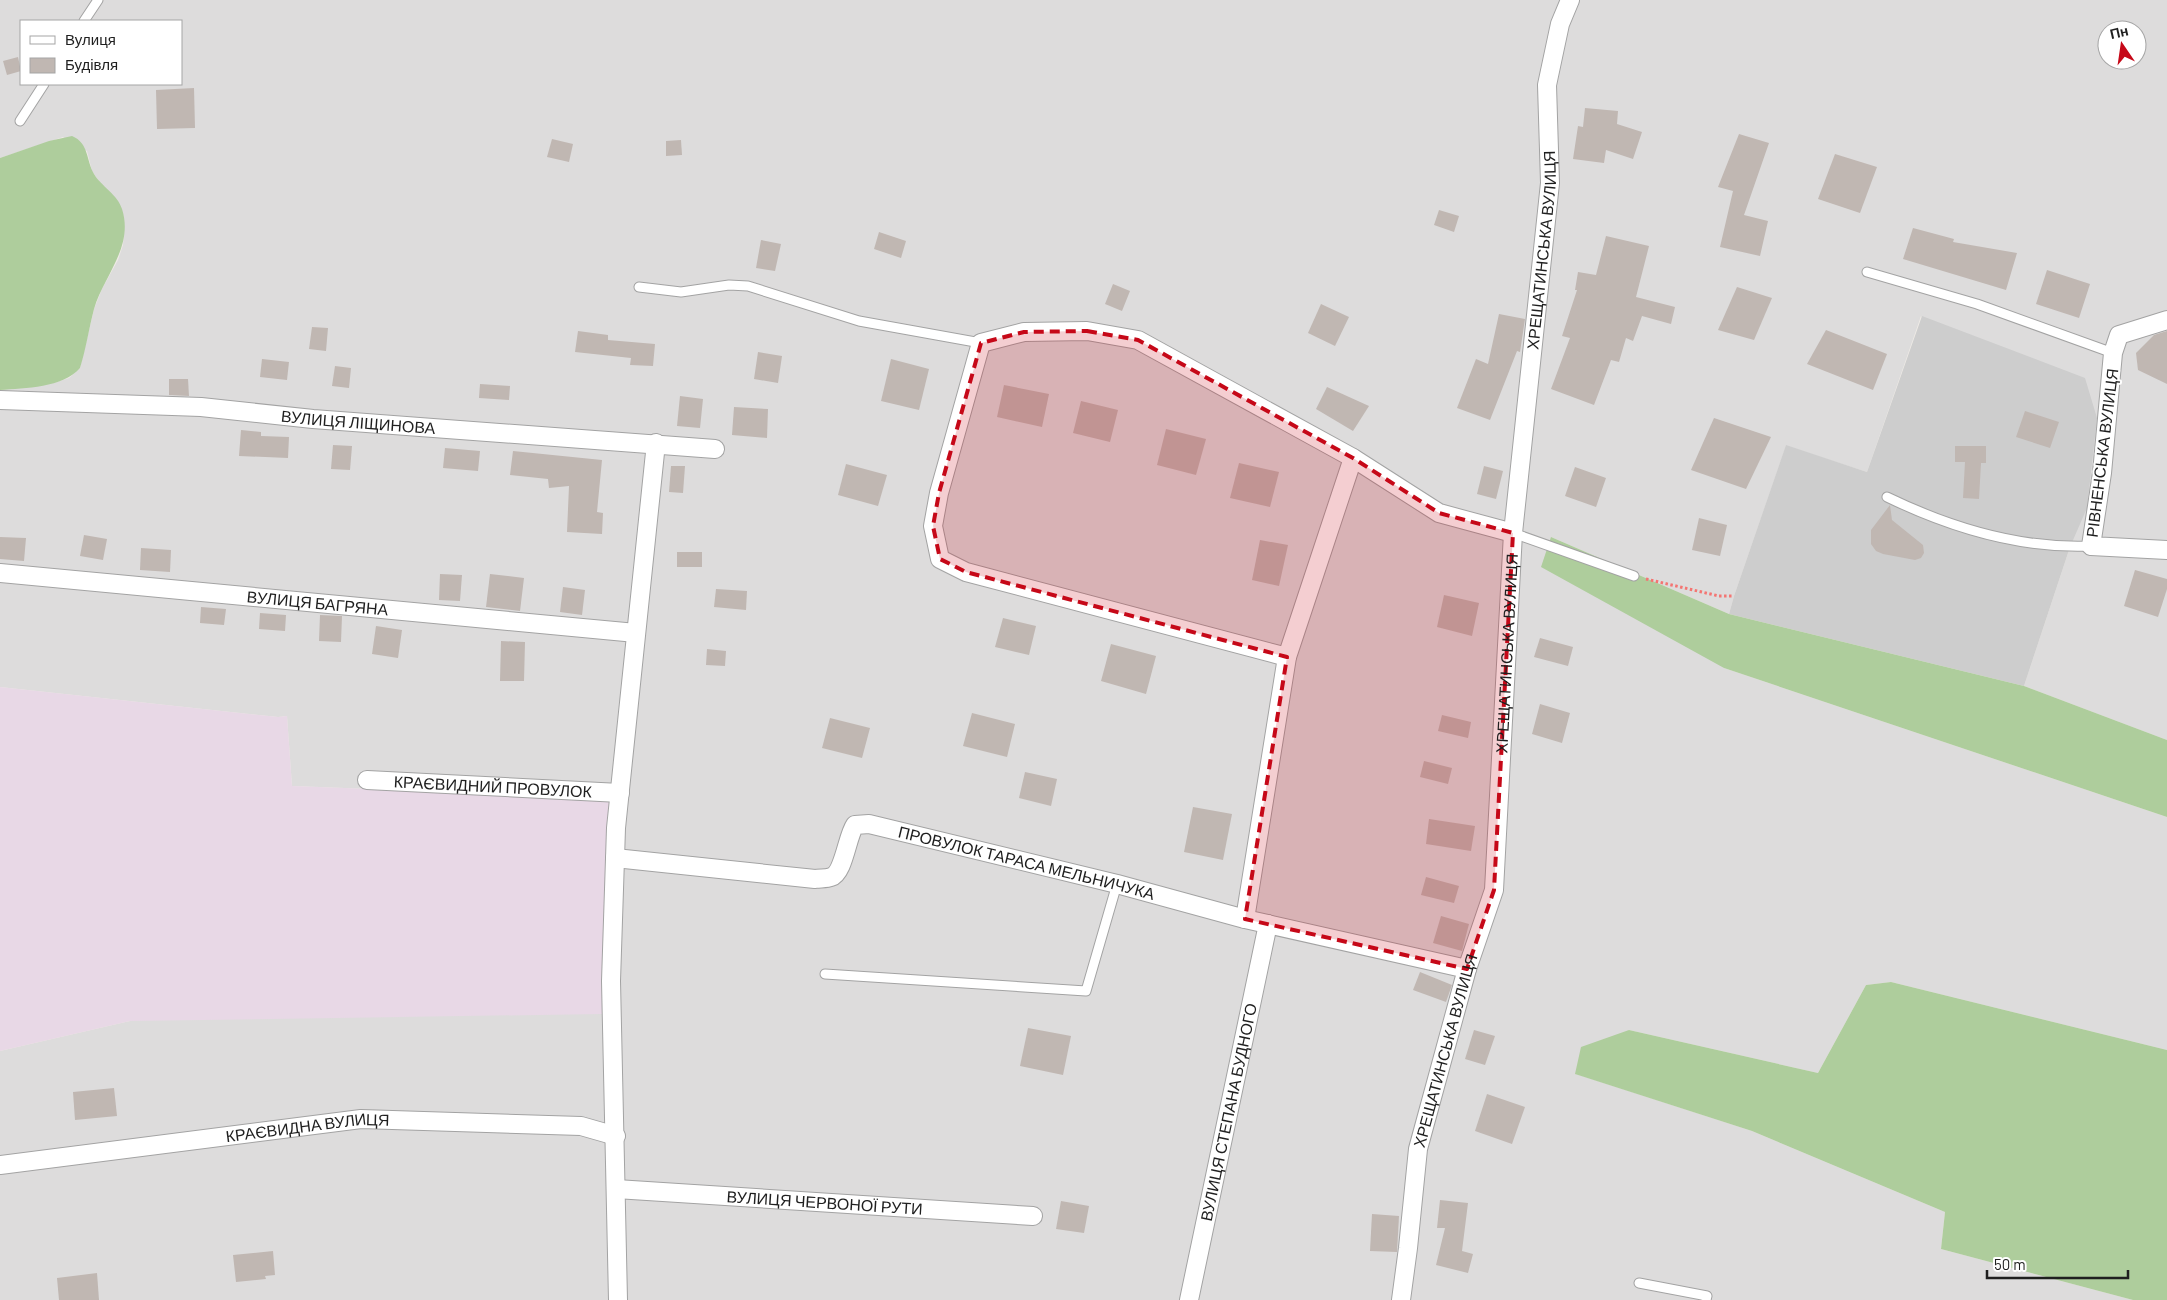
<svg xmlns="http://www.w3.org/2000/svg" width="2167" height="1300" font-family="Barlow,sans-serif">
<rect width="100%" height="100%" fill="#efebe6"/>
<path fill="#dddcdc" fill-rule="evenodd" d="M0,0H2167V740L2024,686L2070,547L1921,316L1867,472L1786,446L1734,596L1729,614L1551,537L1724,668L2167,817V1050L1891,982L1866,985L1818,1073L1629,1030L1576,1074L1752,1131L1945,1212L1941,1249L2133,1300H0V1051L130,1021L612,798L292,786L287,716L278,717L0,687V390L56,382L69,378L80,368L94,309L102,289L118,260L123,245L124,231V222L116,199L100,183L92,171L87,151L63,137L0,158ZM21,21H181V84H21ZM2107,30H2137V60H2107Z"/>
<polygon fill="#e8d8e6" points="0,687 278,717 287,716 292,786 612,798 602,1014 130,1021 0,1051"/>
<polygon fill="#cdcdcd" points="1922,316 2085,378 2097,418 2087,508 2070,547 2024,686 1729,614 1734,596 1786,445 1867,472"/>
<g fill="#aecd9c">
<path d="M72,136C89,143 86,160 94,174C101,186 118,195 122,209C134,247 104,275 94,309C89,328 86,349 80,368C63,388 25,388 0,390V158L49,141Z"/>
<polygon points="1551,537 1729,614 2024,686 2167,740 2167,817 1724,668 1541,567"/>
<polygon points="1891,982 2167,1050 2167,1300 2133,1300 1941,1249 1945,1212 1752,1131 1575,1074 1581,1047 1629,1030 1818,1073 1866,985"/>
</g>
<g fill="#c0b7b2">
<polygon points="18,57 21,71 7,75 3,61"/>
<polygon points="194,88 195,128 157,129 156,90"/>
<polygon points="1585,108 1618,111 1617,124 1642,132 1633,159 1606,150 1604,163 1573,159 1578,126 1583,127"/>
<polygon points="1739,134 1769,143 1744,215 1768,221 1760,256 1720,247 1733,191 1718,187"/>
<polygon points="552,139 573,144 569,162 547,157"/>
<polygon points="681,140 682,155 666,156 666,141"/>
<polygon points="1835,154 1877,167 1860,213 1818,199"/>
<polygon points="1439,210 1459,216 1454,232 1434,225"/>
<polygon points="1913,228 1954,239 1953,242 2017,253 2006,290 1903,259"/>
<polygon points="879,232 906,241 901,258 874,249"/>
<polygon points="1606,236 1649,246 1636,297 1675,307 1671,324 1642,316 1633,341 1626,338 1619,362 1611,360 1594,405 1551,389 1570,338 1562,336 1577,290 1575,290 1578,272 1596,275"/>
<polygon points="761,240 781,244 775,271 756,268"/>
<polygon points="2047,270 2090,284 2079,318 2036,304"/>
<polygon points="1113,284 1130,291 1122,311 1105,304"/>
<polygon points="1737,287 1772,298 1754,340 1718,330"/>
<polygon points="1321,304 1349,317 1335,346 1308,333"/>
<polygon points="1499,314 1525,319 1520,352 1517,351 1490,420 1457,408 1476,359 1488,364"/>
<polygon points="312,327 328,328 326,351 309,349"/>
<polygon points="1826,330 1887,354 1873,390 1807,364"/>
<polygon points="578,331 608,335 608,340 655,344 653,366 630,365 631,358 575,352"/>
<polygon points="2167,331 2167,384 2138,370 2136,353 2154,335"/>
<polygon points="758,352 782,356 778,383 754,379"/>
<polygon points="262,359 289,362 287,380 260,377"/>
<polygon points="891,359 929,369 919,410 881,401"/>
<polygon points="335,366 351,368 349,388 332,386"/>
<polygon points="169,379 188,379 189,396 169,395"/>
<polygon points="480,384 510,386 509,400 479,398"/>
<polygon points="1004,385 1049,394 1042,427 997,417"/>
<polygon points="1327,387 1369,406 1353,431 1316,409"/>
<polygon points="680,396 703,399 700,428 677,426"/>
<polygon points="1081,401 1118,410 1110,442 1073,433"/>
<polygon points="734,407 768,409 767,438 732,435"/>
<polygon points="2025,411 2059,422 2050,448 2016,437"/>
<polygon points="1714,418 1771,437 1746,489 1691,470"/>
<polygon points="1166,429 1206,439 1196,475 1157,465"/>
<polygon points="241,430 261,432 261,436 289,437 288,458 239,456"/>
<polygon points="333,445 352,446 350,470 331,469"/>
<polygon points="1955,446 1986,446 1986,463 1981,463 1979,499 1963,498 1965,462 1955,462"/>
<polygon points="445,448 480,451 478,471 443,468"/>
<polygon points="513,451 602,460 597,512 603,513 602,534 567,532 569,486 549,488 548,479 510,475"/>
<polygon points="1239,463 1279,472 1270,507 1230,498"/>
<polygon points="846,464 887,475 878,506 838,495"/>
<polygon points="671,466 685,466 683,493 669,492"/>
<polygon points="1484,466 1503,471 1496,499 1477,494"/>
<polygon points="1575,467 1606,478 1596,507 1565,496"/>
<polygon points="1890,505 1892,520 1923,545 1924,553 1921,558 1915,560 1883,554 1876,551 1871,544 1871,530"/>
<polygon points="1699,518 1727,525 1720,556 1692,550"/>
<polygon points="84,535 107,539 103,560 80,556"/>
<polygon points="0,537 26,538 24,561 0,559"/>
<polygon points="1260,540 1288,545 1279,586 1252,580"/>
<polygon points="141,548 171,550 170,572 140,570"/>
<rect x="677" y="552" width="25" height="15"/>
<polygon points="2135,570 2167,579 2167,589 2158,617 2124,606"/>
<polygon points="440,574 462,575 460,601 439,600"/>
<polygon points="490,574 524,578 520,611 486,607"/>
<polygon points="563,587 585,590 582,615 560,612"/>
<polygon points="716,589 747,591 746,610 714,607"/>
<polygon points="1444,595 1479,603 1472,636 1437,627"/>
<polygon points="201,607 226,609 224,625 200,623"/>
<polygon points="260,613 286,615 285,631 259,629"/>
<polygon points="320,615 342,616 341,642 319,641"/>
<polygon points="1003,618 1036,626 1029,655 995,647"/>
<polygon points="376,626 402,630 398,658 372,654"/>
<polygon points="1540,638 1573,647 1568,666 1534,657"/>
<polygon points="501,641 525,642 524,681 500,681"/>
<polygon points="1111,644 1156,656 1146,694 1101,681"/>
<polygon points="707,649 726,651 725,666 706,665"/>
<polygon points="1540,704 1570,713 1562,743 1532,734"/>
<polygon points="972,713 1015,724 1007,757 963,746"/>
<polygon points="1442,715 1471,722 1468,738 1438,731"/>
<polygon points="830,718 870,728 862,758 822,748"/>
<polygon points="1424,761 1452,768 1448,784 1420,777"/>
<polygon points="1025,772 1057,779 1051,806 1019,798"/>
<polygon points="1193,807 1232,814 1223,860 1184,852"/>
<polygon points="1429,819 1475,826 1471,851 1426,844"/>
<polygon points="1426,877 1459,886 1454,903 1421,895"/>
<polygon points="1441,916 1469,924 1462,951 1433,943"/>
<polygon points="1420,972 1452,985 1446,1002 1413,990"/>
<polygon points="1028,1028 1071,1036 1063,1075 1020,1066"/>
<polygon points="1474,1030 1495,1036 1485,1065 1465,1059"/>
<polygon points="114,1088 117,1116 75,1120 73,1092"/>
<polygon points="1487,1094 1525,1107 1512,1144 1475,1131"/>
<polygon points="1440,1200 1468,1203 1462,1251 1473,1254 1468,1273 1436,1265 1445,1228 1437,1228"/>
<polygon points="1061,1201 1089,1206 1084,1233 1056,1229"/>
<polygon points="1372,1214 1399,1216 1397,1252 1370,1251"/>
<polygon points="273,1251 275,1275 265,1276 266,1279 236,1282 233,1255"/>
<polygon points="97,1273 99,1300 59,1300 57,1278"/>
</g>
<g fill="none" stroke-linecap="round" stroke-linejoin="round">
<defs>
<g id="lane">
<polyline points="84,21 98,0"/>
<polyline points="20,121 44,84"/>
<polyline points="1867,272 1977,304 2113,353"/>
<polyline points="639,287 681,292 729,285 748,286 859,321 981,343"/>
<path d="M1887,497C1949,527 2021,549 2091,546"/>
<polyline points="1513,533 1634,576"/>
<polyline points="825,974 1086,991 1117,884"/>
<polyline points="1639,1283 1707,1296 1706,1300"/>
</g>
<g id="street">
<polyline points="2167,320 2119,335 2113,353 2102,473 2091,546 2167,550"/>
<path id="s1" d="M0,400L201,407L313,419L715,449"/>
<path id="s2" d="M0,573L636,633"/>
<polyline points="1287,657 966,572 940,559 933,526 939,493 981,343 1024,332 1087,331 1138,340 1353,458 1439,513 1513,533"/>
<path id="s3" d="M367,780L620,793"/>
<path id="s4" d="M615,858L815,879C820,878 826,879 831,877C844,873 847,836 855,825L869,824L1117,884L1245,919L1467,969"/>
<polyline points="1245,919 1287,657 1353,458"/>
<path id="s5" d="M0,1165L361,1119L581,1126L616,1136"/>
<path id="s6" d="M616,1189L1033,1216"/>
<polyline points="618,1300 611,981 616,828 656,443"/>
<path id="s7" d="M1189,1300L1268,924"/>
<path id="s8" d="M1401,1300L1408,1248L1418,1149L1467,969L1494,890L1513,533L1550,183L1547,85L1560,24L1570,0"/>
</g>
</defs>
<use href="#lane" stroke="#a3a3a3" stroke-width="11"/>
<use href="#street" stroke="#a3a3a3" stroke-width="20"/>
<polyline stroke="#f47572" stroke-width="3" stroke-dasharray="2.5 2.5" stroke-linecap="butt" points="1646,579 1719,596 1734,596"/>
<use href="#lane" stroke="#fff" stroke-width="9"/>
<use href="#street" stroke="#fff" stroke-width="18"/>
</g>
<path fill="#c60818" fill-opacity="0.2" stroke="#c60818" stroke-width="4" stroke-dasharray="10 6" stroke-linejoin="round" d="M1087,331L1138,340L1353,458L1439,513L1513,533L1494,890L1467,969L1245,919L1287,657L966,572L940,559L933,526L939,493L981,343L1024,332Z"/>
<g text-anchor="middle" stroke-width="4" stroke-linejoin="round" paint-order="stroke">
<g font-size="16" fill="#1f1f1f" stroke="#fff">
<text dy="6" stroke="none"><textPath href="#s8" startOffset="1064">ХРЕЩАТИНСЬКА ВУЛИЦЯ</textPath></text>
<text dy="6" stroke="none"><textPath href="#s1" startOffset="359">ВУЛИЦЯ ЛІЩИНОВА</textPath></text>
<text transform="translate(2102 453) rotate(-83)" y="6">РІВНЕНСЬКА ВУЛИЦЯ</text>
<text dy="6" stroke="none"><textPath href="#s2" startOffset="319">ВУЛИЦЯ БАГРЯНА</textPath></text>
<text dy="6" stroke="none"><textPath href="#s8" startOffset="659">ХРЕЩАТИНСЬКА ВУЛИЦЯ</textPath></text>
<text dy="6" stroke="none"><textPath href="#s3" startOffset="126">КРАЄВИДНИЙ ПРОВУЛОК</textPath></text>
<text dy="6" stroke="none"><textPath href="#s4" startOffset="452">ПРОВУЛОК ТАРАСА МЕЛЬНИЧУКА</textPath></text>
<text dy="6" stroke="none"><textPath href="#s8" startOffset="254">ХРЕЩАТИНСЬКА ВУЛИЦЯ</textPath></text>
<text dy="6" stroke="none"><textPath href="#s7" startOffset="192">ВУЛИЦЯ СТЕПАНА БУДНОГО</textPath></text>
<text dy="6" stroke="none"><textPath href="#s5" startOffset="310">КРАЄВИДНА ВУЛИЦЯ</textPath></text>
<text dy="6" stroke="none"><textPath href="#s6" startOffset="209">ВУЛИЦЯ ЧЕРВОНОЇ РУТИ</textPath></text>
</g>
</g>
<rect x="20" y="20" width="162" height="65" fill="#ffffff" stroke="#a5a5a5"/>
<rect x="30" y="36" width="25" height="8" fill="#ffffff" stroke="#a5a5a5"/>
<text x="65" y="45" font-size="15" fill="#1f1f1f">Вулиця</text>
<rect x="30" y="58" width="25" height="15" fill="#c0b7b2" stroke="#a5a5a5"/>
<text x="65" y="70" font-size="15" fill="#1f1f1f">Будівля</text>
<g transform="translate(2122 45) rotate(347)"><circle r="24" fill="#ffffff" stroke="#a5a5a5"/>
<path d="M0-4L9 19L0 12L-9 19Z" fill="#c60818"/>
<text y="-8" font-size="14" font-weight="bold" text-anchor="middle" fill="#1f1f1f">Пн</text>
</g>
<path d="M1987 1270v8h141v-8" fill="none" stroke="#1f1f1f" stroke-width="2.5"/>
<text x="1994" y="1270" font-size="15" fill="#1f1f1f" stroke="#ffffff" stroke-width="4" paint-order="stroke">50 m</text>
</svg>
